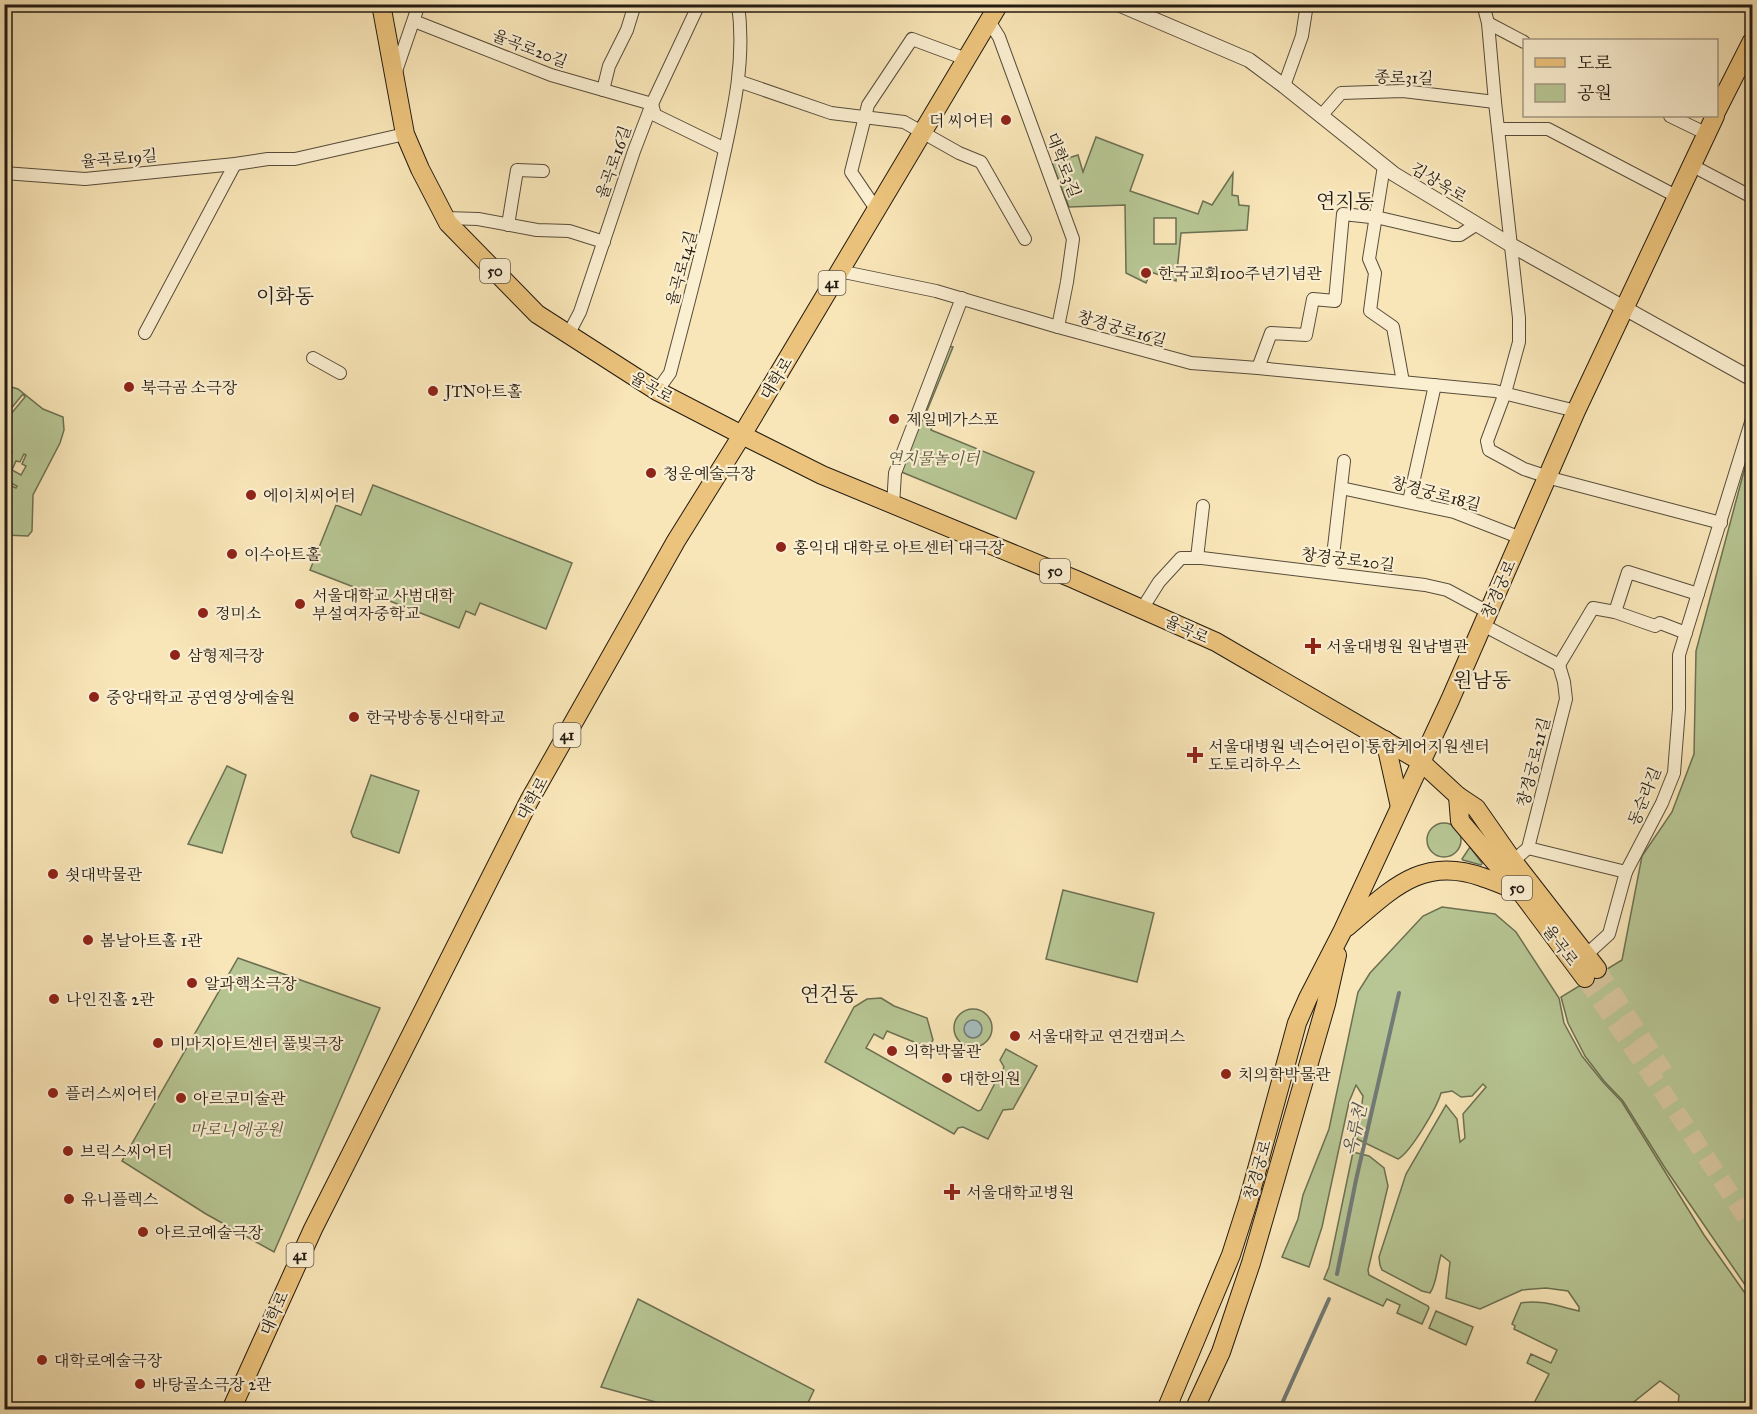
<svg xmlns="http://www.w3.org/2000/svg" width="1757" height="1414" font-family="'IM FELL Great Primer','Noto Serif KR',serif">
<rect width="100%" height="100%" fill="#f9e6b8"/>
<filter id="stains"><feTurbulence type="fractalNoise" baseFrequency=".00333" numOctaves="4"/><feColorMatrix values="0 0 0 0 .2 0 0 0 0 .09 0 0 0 0 .02 0 0 0 .5 -.17"/></filter>
<radialGradient id="worn" r=".72"><stop offset=".6" stop-color="#630" stop-opacity="0"/><stop offset="1" stop-color="#630" stop-opacity=".3"/></radialGradient>
<g fill="#b7c694" stroke="#6c7052" stroke-width="1.5" fill-rule="evenodd">
<path d="M1096,137L1143,155L1130,191L1198,214L1203,201L1212,205L1233,173L1232,195L1238,196L1239,205L1249,206L1247,230L1181,233L1176,281L1151,272L1146,283L1126,273L1125,205L1069,207L1052,163L1078,155L1083,172ZM1154,218H1176V244H1154Z"/>
<polygon points="949,346 953,347 924,418 934,422 931,430 1034,472 1016,519 899,471"/>
<path d="M5,385L18,389L43,409L63,417L64,430L60,443L33,495L32,531L28,536L5,535V483L16,488L17,486L5,480V470L12,452L5,448V425L6,423L5,421L25,397L23,394L5,416ZM24,454L26,455L22,464L26,466L21,475L12,470L16,461L20,462Z"/>
<polygon points="1752,441 1752,1295 1665,1168 1623,1101 1604,1081 1585,1056 1568,1023 1561,997 1622,960 1642,856 1672,812 1694,754 1696,651"/>
<polygon points="373,485 572,563 546,629 480,603 475,615 466,611 459,628 310,570 336,505 361,515"/>
<polygon points="227,766 246,775 222,853 188,844"/>
<polygon points="371,775 419,791 399,853 353,837 351,832"/>
<circle cx="1444" cy="840" r="17"/>
<polygon points="1470,847 1482,863 1482,864 1481,865 1463,860 1462,859"/>
<polygon points="1063,890 1154,913 1137,982 1046,959"/>
<path d="M1442,907L1495,914L1516,932L1559,998L1564,1023L1582,1056L1603,1082L1622,1102L1704,1235L1752,1303V1409H1680L1678,1405L1679,1395L1660,1381L1625,1409H1531L1549,1374L1527,1363L1531,1354L1551,1363L1557,1350L1514,1329L1515,1326L1512,1324L1521,1303C1540,1299 1561,1307 1579,1311V1307L1568,1291L1546,1288L1522,1290L1480,1309L1446,1298L1450,1262L1441,1255C1437,1267 1437,1283 1430,1293L1422,1291L1382,1270L1380,1265L1379,1257L1406,1174L1446,1105L1457,1119L1460,1142L1465,1138L1463,1114L1486,1087L1483,1084L1472,1096L1461,1097L1452,1091L1441,1093C1437,1107 1411,1152 1398,1159L1357,1139L1363,1096L1356,1085L1349,1102L1322,1227L1309,1267L1282,1257L1298,1219L1303,1195L1329,1129L1358,992L1370,973L1423,916Z"/>
<polygon points="238,958 380,1008 274,1252 206,1214 122,1161"/>
<polygon points="881,998 894,1006 927,1018 933,1040 929,1047 926,1047 887,1031 883,1039 874,1034 866,1048 978,1111 981,1110 994,1085 996,1075 1001,1071 1002,1072 1004,1067 1000,1060 1006,1049 1037,1066 1013,1109 1003,1110 988,1139 963,1127 958,1128 954,1134 825,1062 854,1007 867,999"/>
<circle cx="973" cy="1028" r="19"/>
<polygon points="1353,1152 1369,1156 1384,1168 1388,1186 1368,1270 1369,1275 1428,1306 1429,1308 1422,1324 1397,1313 1400,1305 1387,1299 1383,1306 1324,1279 1329,1267"/>
<polygon points="638,1299 814,1390 805,1409 681,1409 601,1387"/>
<polygon points="1436,1311 1473,1327 1466,1345 1429,1328"/>
</g>
<circle fill="#a5bcbc" stroke="#717b78" stroke-width="1.5" cx="973" cy="1029" r="9"/>
<g fill="none" stroke-linecap="round" stroke-linejoin="round">
<g stroke="#717b78" stroke-width="4">
<polyline points="1337,1274 1356,1180 1399,993"/>
<polyline points="1280,1408 1329,1299"/>
</g>
<g stroke="#d9c79f" stroke-width="18" stroke-dasharray="18 9" stroke-linecap="butt">
<polyline points="1597,969 1664,1072"/>
<polyline points="1585,978 1673,1107 1752,1227"/>
</g>
<defs>
<g id="minor">
<polyline points="1483,4 1488,23 1495,102 1519,318 1519,342 1505,393 1487,441 1489,450 1524,469 1554,479 1721,523"/>
<polyline points="414,21 551,75 652,104 655,115 725,149"/>
<polyline points="989,21 999,37 1073,239 1067,282 1058,327"/>
<polyline points="1488,23 1524,42"/>
<polyline points="395,74 419,4"/>
<polyline points="738,81 831,113 904,122 959,153 981,162 1025,239"/>
<polyline points="1284,86 1302,36 1307,4"/>
<polyline points="603,90 609,66 627,30 635,4"/>
<polyline points="1321,116 1341,93 1403,91 1495,102"/>
<polyline points="1670,116 1705,133"/>
<polyline points="1498,129 1548,129 1676,196"/>
<polyline points="1691,165 1752,197"/>
<polyline points="1384,166 1369,259 1375,273 1370,311 1393,327 1403,382"/>
<polyline points="4,173 85,179 235,164 268,159 295,159 405,134"/>
<polyline points="876,209 851,172 868,105 912,39 966,59"/>
<polyline points="446,218 478,219 537,230 569,231 604,242"/>
<polyline points="508,225 517,170 543,171"/>
<polyline points="839,271 936,291 1058,327 1191,363 1258,368 1495,391 1576,411"/>
<polyline points="145,333 235,164"/>
<polyline points="568,335 580,312 634,151 652,104 699,4"/>
<polyline points="313,358 340,373"/>
<polyline points="1258,368 1271,333 1306,335 1313,299 1335,301 1343,214 1380,218 1453,235 1460,235 1477,224"/>
<path d="M657,391L670,373C688,305 706,237 721,168C733,114 746,61 738,4"/>
<polyline points="1341,488 1454,512 1521,538"/>
<polyline points="1409,501 1435,385"/>
<polyline points="893,505 895,473 962,298"/>
<polyline points="1197,558 1203,506"/>
<polyline points="1331,573 1344,461"/>
<polyline points="1142,609 1159,582 1181,558 1202,558 1425,585 1447,590 1488,612"/>
<polyline points="1615,612 1628,572 1698,594"/>
<polyline points="1483,625 1559,665 1564,682 1566,699 1528,848 1513,861"/>
<polyline points="1559,665 1593,608 1615,612 1655,626 1660,623 1686,633"/>
<polyline points="1528,848 1626,872 1662,803 1674,773 1679,709 1679,655 1752,419"/>
<polyline points="1586,955 1609,934 1626,872"/>
</g>
<polyline id="tertiary" points="1118,4 1249,60 1284,86 1394,174 1511,245 1752,379"/>
<g id="primary">
<polyline points="381,4 405,134 420,169 448,223 537,314 657,391 742,435 822,475 1074,579 1216,642 1420,761 1458,796 1476,808 1513,861 1597,969"/>
<polyline points="1716,112 1752,41"/>
<polyline points="1385,740 1400,807"/>
<polyline points="1458,796 1460,821 1523,895 1585,978"/>
<path d="M1347,927C1390,891 1421,855 1482,877C1493,881 1505,885 1516,891"/>
<polyline points="231,1410 313,1229 529,801 676,541 742,435 999,4"/>
<polyline points="1166,1410 1231,1255 1248,1202 1297,1023 1308,998 1343,930 1450,700 1576,411 1715,116"/>
<polyline points="1194,1410 1221,1352 1251,1263 1326,1004 1337,955"/>
</g>
</defs>
<use href="#minor" stroke="#584d3b" stroke-width="14"/>
<use href="#tertiary" stroke="#584d3b" stroke-width="16"/>
<use href="#primary" stroke="#221a11" stroke-width="20"/>
<use href="#minor" stroke="#fbefd1" stroke-width="12"/>
<use href="#tertiary" stroke="#fbefd1" stroke-width="14"/>
<use href="#primary" stroke="#ecc37c" stroke-width="18"/>
</g>
<g fill="#8f2418" stroke="#fbefd1" stroke-width="2">
<circle cx="1006" cy="120" r="6"/>
<circle cx="1146" cy="273" r="6"/>
<circle cx="129" cy="387" r="6"/>
<circle cx="433" cy="391" r="6"/>
<circle cx="894" cy="419" r="6"/>
<circle cx="651" cy="473" r="6"/>
<circle cx="251" cy="495" r="6"/>
<circle cx="781" cy="547" r="6"/>
<circle cx="232" cy="554" r="6"/>
<circle cx="300" cy="604" r="6"/>
<circle cx="203" cy="613" r="6"/>
<path d="M1310 637h6v6h6v6h-6v6h-6v-6h-6v-6h6z"/>
<circle cx="175" cy="655" r="6"/>
<circle cx="94" cy="697" r="6"/>
<circle cx="354" cy="717" r="6"/>
<path d="M1192 746h6v6h6v6h-6v6h-6v-6h-6v-6h6z"/>
<circle cx="53" cy="874" r="6"/>
<circle cx="88" cy="940" r="6"/>
<circle cx="192" cy="983" r="6"/>
<circle cx="54" cy="999" r="6"/>
<circle cx="1015" cy="1036" r="6"/>
<circle cx="158" cy="1043" r="6"/>
<circle cx="892" cy="1051" r="6"/>
<circle cx="1226" cy="1074" r="6"/>
<circle cx="947" cy="1078" r="6"/>
<circle cx="53" cy="1093" r="6"/>
<circle cx="181" cy="1098" r="6"/>
<circle cx="68" cy="1151" r="6"/>
<path d="M949 1183h6v6h6v6h-6v6h-6v-6h-6v-6h6z"/>
<circle cx="69" cy="1199" r="6"/>
<circle cx="143" cy="1232" r="6"/>
<circle cx="42" cy="1360" r="6"/>
<circle cx="140" cy="1384" r="6"/>
</g>
<g text-anchor="middle" stroke-width="4.5" stroke-linejoin="round" paint-order="stroke">
<g fill="#fbefd1" stroke="#635a4b" stroke-width="1.5">
<rect x="480" y="259" width="30" height="24" rx="4.5"/>
<rect x="818.5" y="271" width="27" height="24" rx="4.5"/>
<rect x="1040" y="559" width="30" height="24" rx="4.5"/>
<rect x="553.5" y="723" width="27" height="24" rx="4.5"/>
<rect x="1502" y="876" width="30" height="24" rx="4.5"/>
<rect x="286.5" y="1243" width="27" height="24" rx="4.5"/>
</g>
<g font-size="15" font-weight="bold" fill="#221a11">
<text x="495" y="276">50</text>
<text x="832" y="288">41</text>
<text x="1055" y="576">50</text>
<text x="567" y="740">41</text>
<text x="1517" y="893">50</text>
<text x="300" y="1260">41</text>
</g>
<g font-size="16" fill="#221a11" stroke="#fbefd1">
<text transform="translate(530 48) rotate(21)" y="6">율곡로20길</text>
<text transform="translate(1404 77) rotate(2)" y="6">종로31길</text>
<text transform="translate(119 158) rotate(-5)" y="6">율곡로19길</text>
<text transform="translate(613 162) rotate(-71)" y="6">율곡로16길</text>
<text transform="translate(1064 165) rotate(69)" y="6">대학로3길</text>
<text transform="translate(1439 182) rotate(31)" y="6">김상옥로</text>
<text transform="translate(681 268) rotate(-75)" y="6">율곡로14길</text>
<text transform="translate(1122 328) rotate(16)" y="6">창경궁로16길</text>
<text transform="translate(776 378) rotate(-59)" y="6">대학로</text>
<text transform="translate(652 387) rotate(30)" y="6">율곡로</text>
<text transform="translate(1436 493) rotate(15)" y="6">창경궁로18길</text>
<text transform="translate(1348 559) rotate(7)" y="6">창경궁로20길</text>
<text transform="translate(1498 589) rotate(-66)" y="6">창경궁로</text>
<text transform="translate(1187 629) rotate(24)" y="6">율곡로</text>
<text transform="translate(1533 762) rotate(-76)" y="6">창경궁로21길</text>
<text transform="translate(1644 796) rotate(-68)" y="6">동순라길</text>
<text transform="translate(532 798) rotate(-61)" y="6">대학로</text>
<text transform="translate(1561 945) rotate(53)" y="6">율곡로</text>
<text transform="translate(1257 1170) rotate(-74)" y="6">창경궁로</text>
<text transform="translate(274 1313) rotate(-66)" y="6">대학로</text>
</g>
<g font-size="16" fill="#221a11" stroke="#fbefd1" text-anchor="start">
<text x="994" y="126" text-anchor="end">더 씨어터</text>
<text x="1158" y="279">한국교회100주년기념관</text>
<text x="141" y="393">북극곰 소극장</text>
<text x="445" y="397">JTN아트홀</text>
<text x="906" y="425">제일메가스포</text>
<text x="663" y="479">청운예술극장</text>
<text x="263" y="501">에이치씨어터</text>
<text x="793" y="553">홍익대 대학로 아트센터 대극장</text>
<text x="244" y="560">이수아트홀</text>
<text x="312" y="601">서울대학교 사범대학<tspan x="312" dy="18">부설여자중학교</tspan></text>
<text x="215" y="619">정미소</text>
<text x="1326" y="652">서울대병원 원남별관</text>
<text x="187" y="661">삼형제극장</text>
<text x="106" y="703">중앙대학교 공연영상예술원</text>
<text x="366" y="723">한국방송통신대학교</text>
<text x="1208" y="752">서울대병원 넥슨어린이통합케어지원센터<tspan x="1208" dy="18">도토리하우스</tspan></text>
<text x="65" y="880">쇳대박물관</text>
<text x="100" y="946">봄날아트홀 1관</text>
<text x="204" y="989">알과핵소극장</text>
<text x="66" y="1005">나인진홀 2관</text>
<text x="1027" y="1042">서울대학교 연건캠퍼스</text>
<text x="170" y="1049">미마지아트센터 풀빛극장</text>
<text x="904" y="1057">의학박물관</text>
<text x="1238" y="1080">치의학박물관</text>
<text x="959" y="1084">대한의원</text>
<text x="65" y="1099">플러스씨어터</text>
<text x="193" y="1104">아르코미술관</text>
<text x="80" y="1157">브릭스씨어터</text>
<text x="966" y="1198">서울대학교병원</text>
<text x="81" y="1205">유니플렉스</text>
<text x="155" y="1238">아르코예술극장</text>
<text x="54" y="1366">대학로예술극장</text>
<text x="152" y="1390">바탕골소극장 2관</text>
</g>
<g font-size="16" font-style="italic" fill="#56563f" stroke="#fbefd1">
<text x="933" y="464">연지물놀이터</text>
<text x="236" y="1135">마로니에공원</text>
</g>
<g font-size="18" font-style="italic" fill="#50534d" stroke="#fbefd1">
<text transform="translate(1355 1130) rotate(-77)" y="6">옥류천</text>
</g>
<g font-size="20" fill="#221a11" stroke="#fbefd1">
<text x="1345" y="208">연지동</text>
<text x="285" y="303">이화동</text>
<text x="1482" y="687">원남동</text>
<text x="829" y="1001">연건동</text>
</g>
</g>
<rect width="1757" height="1414" fill="none" stroke="#f9e6b8" stroke-width="24"/>
<rect x="6" y="6" width="1745" height="1402" fill="none" stroke="#221a11" stroke-width="3"/>
<rect x="12" y="12" width="1733" height="1390" fill="none" stroke="#221a11" stroke-width="1.5"/>
<rect x="1523" y="39" width="195" height="78" fill="#fbefd1" stroke="#a49a84" stroke-width="1.5"/>
<rect x="1535" y="58" width="30" height="9" fill="#ecc37c" stroke="#a49a84" stroke-width="1.5"/>
<text x="1577" y="69" font-size="18" fill="#221a11">도로</text>
<rect x="1535" y="84" width="30" height="18" fill="#b7c694" stroke="#a49a84" stroke-width="1.5"/>
<text x="1577" y="99" font-size="18" fill="#221a11">공원</text>
<rect width="100%" height="100%" filter="url(#stains)"/>
<rect width="100%" height="100%" fill="url(#worn)"/>
</svg>
